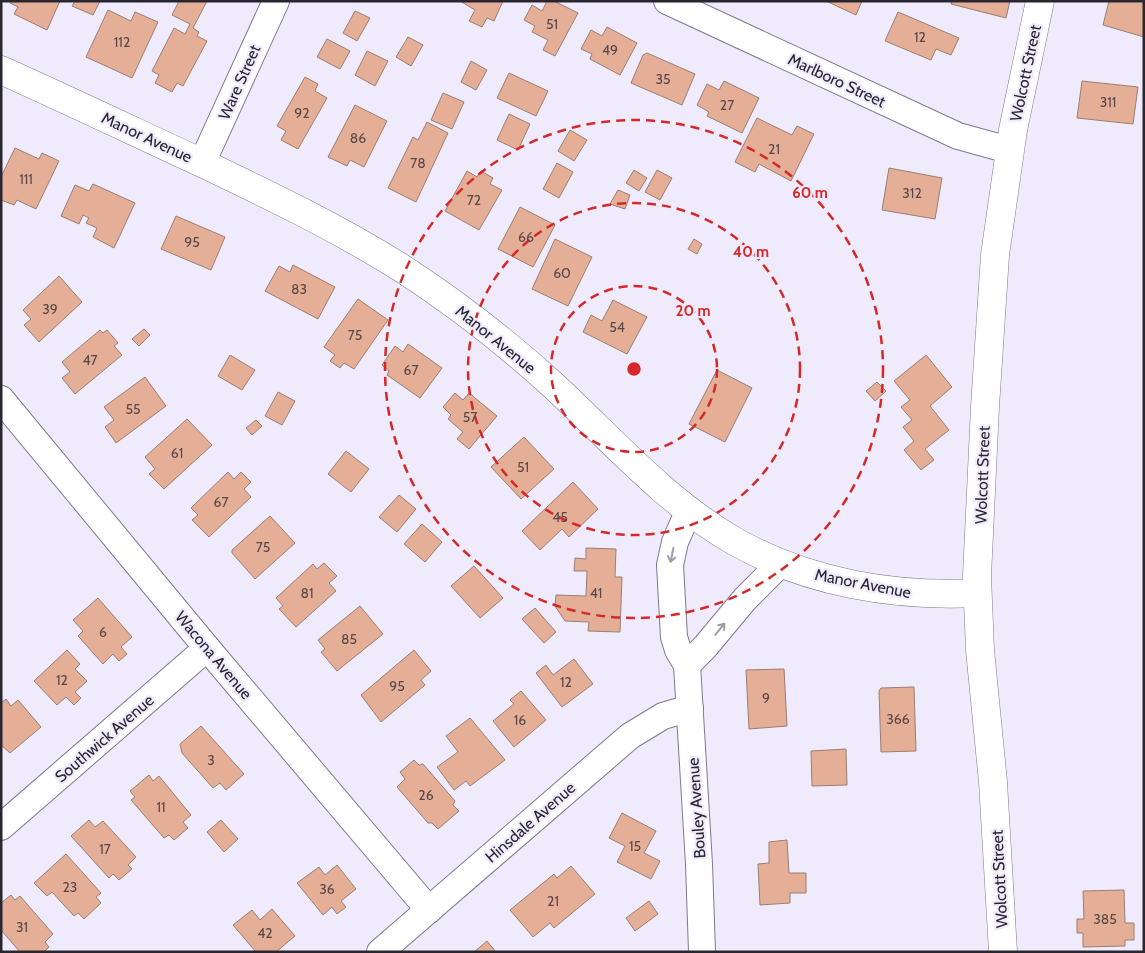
<svg xmlns="http://www.w3.org/2000/svg" width="1145" height="953" font-family="Cabin,sans-serif">
<rect width="100%" height="100%" fill="#f0ebfc"/>
<g fill="#e5ae96" stroke="#997e72">
<polygon points="11,1 60,1 47,30 14,14 18,7 10,3"/>
<polygon points="75,1 100,1 93,15 72,6"/>
<polygon points="179,1 207,1 193,28 199,32 197,36 207,41 183,86 177,83 172,92 155,83 159,75 152,71 174,28 185,34 190,24 172,15"/>
<polygon points="460,1 503,1 494,21 487,18 482,27 469,21 475,10"/>
<polygon points="547,1 554,1 578,13 555,56 543,50 548,40 532,32 535,26 524,20 532,5 542,11"/>
<polygon points="826,1 862,1 856,15"/>
<polygon points="952,1 1010,1 1006,18 951,4"/>
<polygon points="1109,1 1144,1 1144,37 1103,25"/>
<polygon points="108,10 131,21 135,12 158,22 132,78 86,57"/>
<polygon points="355,11 370,18 357,41 343,33"/>
<polygon points="898,12 959,38 951,55 936,49 931,60 885,41"/>
<polygon points="607,27 637,43 620,75 590,59 592,54 581,49 591,30 602,36"/>
<polygon points="408,37 423,45 411,66 396,57"/>
<polygon points="327,39 350,51 340,69 317,57"/>
<polygon points="367,51 388,61 375,86 355,75"/>
<polygon points="647,53 695,74 682,105 631,83 643,55"/>
<polygon points="471,61 487,70 476,90 461,82"/>
<polygon points="509,73 548,91 536,116 497,98"/>
<polygon points="305,77 318,84 315,91 327,98 298,149 281,140 286,131 277,126"/>
<polygon points="724,81 759,98 742,133 707,116 709,112 697,105 707,84 719,90"/>
<polygon points="1082,81 1138,87 1133,124 1077,118"/>
<polygon points="443,93 464,102 452,129 431,120"/>
<polygon points="355,105 387,121 364,167 350,160 347,166 328,157"/>
<polygon points="509,114 530,124 518,150 497,140"/>
<polygon points="757,118 792,135 797,126 814,134 791,181 759,164 755,172 735,162"/>
<polygon points="427,122 448,133 416,202 388,188 413,137 418,140"/>
<polygon points="570,130 587,140 574,161 558,151"/>
<polygon points="15,148 39,159 42,153 59,161 36,209 17,200 14,205 1,200 1,177"/>
<polygon points="557,163 573,172 559,198 543,189"/>
<polygon points="889,168 942,178 935,219 882,210"/>
<polygon points="634,170 647,178 639,191 626,183"/>
<polygon points="657,170 672,178 660,200 645,192"/>
<polygon points="467,171 477,177 481,171 493,178 490,184 502,190 479,230 445,211"/>
<polygon points="93,184 135,203 114,248 93,237 97,228 86,223 89,218 83,215 79,224 61,216 75,185 89,191"/>
<polygon points="618,190 630,195 625,209 610,204"/>
<polygon points="520,207 555,225 533,267 498,249"/>
<polygon points="176,216 225,237 211,270 161,249"/>
<polygon points="555,239 592,257 568,306 532,289"/>
<polygon points="694,239 702,244 697,254 688,249"/>
<polygon points="293,265 335,287 318,319 265,291 279,266 290,272"/>
<polygon points="59,276 82,302 39,342 24,325 31,319 23,310"/>
<polygon points="358,299 388,320 354,369 344,363 340,368 330,361 335,355 324,347"/>
<polygon points="613,300 647,317 627,354 583,332 591,315 602,321"/>
<polygon points="144,329 150,335 139,346 132,339"/>
<polygon points="100,330 103,333 107,330 118,343 114,346 122,355 75,394 62,378 70,372 62,362"/>
<polygon points="408,344 442,368 420,398 387,375 389,371 382,365 395,346 403,352"/>
<polygon points="230,355 255,370 242,390 218,376"/>
<polygon points="926,355 952,387 930,406 949,430 925,449 934,460 921,470 904,450 914,441 903,427 912,420 901,407 910,400 894,381"/>
<polygon points="717,370 752,388 725,442 689,424"/>
<polygon points="145,377 166,406 116,443 105,427 114,420 104,407"/>
<polygon points="877,382 886,391 875,401 866,391"/>
<polygon points="278,392 295,401 282,425 265,416"/>
<polygon points="455,393 463,400 469,393 497,416 469,449 457,439 463,432 448,419 451,415 443,407"/>
<polygon points="187,419 212,445 164,489 149,474 155,469 145,457"/>
<polygon points="256,420 262,426 252,435 246,428"/>
<polygon points="524,437 554,469 521,499 491,467"/>
<polygon points="346,451 369,469 351,492 328,474"/>
<polygon points="228,472 234,479 241,472 251,482 244,489 251,497 209,537 192,520 198,515 191,508"/>
<polygon points="573,482 598,509 569,537 562,529 540,550 522,531"/>
<polygon points="399,495 416,509 397,532 379,517"/>
<polygon points="270,516 295,543 255,579 232,553 232,550"/>
<polygon points="422,524 442,542 425,562 404,544"/>
<polygon points="586,548 616,549 615,577 622,577 620,632 588,631 589,622 565,621 555,606 556,595 586,596 587,571 574,571 575,558 586,559"/>
<polygon points="324,563 337,576 329,583 336,591 296,627 279,609 283,606 276,598 313,564 317,569"/>
<polygon points="474,566 503,598 480,618 451,586"/>
<polygon points="98,598 132,637 121,647 127,654 119,661 113,654 103,664 78,636 83,631 73,620"/>
<polygon points="360,606 383,634 337,671 321,652 325,649 318,640"/>
<polygon points="535,608 556,632 544,643 522,619"/>
<polygon points="67,650 80,664 75,669 87,681 75,692 81,698 74,705 66,697 57,705 34,681"/>
<polygon points="414,650 431,671 421,680 425,685 381,722 361,695"/>
<polygon points="574,659 593,684 562,707 536,673 546,665 553,675"/>
<polygon points="784,669 787,726 749,729 746,670"/>
<polygon points="914,687 916,751 881,752 879,691 881,688"/>
<polygon points="521,691 546,720 514,747 493,721 514,704 510,700"/>
<polygon points="6,699 11,706 18,700 41,727 10,753 1,745 1,703"/>
<polygon points="470,718 505,760 470,786 466,781 454,790 437,767 458,752 446,736"/>
<polygon points="201,726 244,774 226,790 220,783 213,788 182,753 180,744"/>
<polygon points="846,749 847,785 812,786 811,751"/>
<polygon points="414,760 419,765 423,764 455,801 453,805 459,811 438,829 432,823 428,823 397,787 405,779 400,772"/>
<polygon points="149,775 153,781 159,776 191,815 183,822 188,828 174,840 169,835 164,838 131,800 135,797 130,791"/>
<polygon points="622,813 656,831 644,853 660,861 651,879 617,862 625,846 609,838"/>
<polygon points="89,820 95,827 103,821 136,857 128,865 132,869 119,880 113,874 109,878 71,836"/>
<polygon points="221,820 238,839 224,852 207,832"/>
<polygon points="787,840 789,873 806,873 806,893 790,893 790,903 760,905 758,864 769,863 769,842"/>
<polygon points="66,854 101,893 96,897 101,903 84,919 78,913 74,916 52,892 47,896 34,883"/>
<polygon points="337,865 356,889 341,901 346,907 337,914 332,907 323,915 297,883 319,867 325,875"/>
<polygon points="571,866 595,894 554,928 550,923 533,937 510,910 554,874 557,878"/>
<polygon points="1124,890 1125,923 1134,923 1134,940 1125,940 1125,946 1083,947 1083,933 1077,933 1077,919 1084,919 1083,891"/>
<polygon points="11,895 15,900 20,896 53,934 45,942 49,947 44,952 20,952 1,930 1,903"/>
<polygon points="649,901 658,914 635,931 626,918"/>
<polygon points="272,909 295,936 276,952 256,952 233,925 252,910 260,920"/>
<polygon points="487,941 496,952 474,952"/>
</g>
<g fill="none" stroke-linecap="round" stroke-linejoin="round">
<defs>
<g id="minor">
<polyline points="667,1 958,136 1009,150"/>
<polyline points="202,163 276,1"/>
<polyline points="1,399 207,648 429,910"/>
<polyline points="689,510 675,542 670,565 674,637 678,650 687,665 699,864 702,952"/>
<polyline points="687,665 705,647 745,599 781,563"/>
<polyline points="1,827 207,648"/>
<polyline points="380,952 630,736 663,716 690,708"/>
</g>
<g id="secondary">
<path d="M1,70C68,100 135,132 202,163C271,196 338,228 403,269C457,304 508,344 555,387C613,441 667,503 736,542C809,583 894,597 977,593"/>
<polyline points="1003,952 993,782 980,650 977,576 985,407 995,255 1013,130 1040,1"/>
</g>
</defs>
<use href="#minor" stroke="#7f7891" stroke-width="28"/>
<use href="#secondary" stroke="#7f7891" stroke-width="29"/>
<use href="#minor" stroke="#fff" stroke-width="26"/>
<use href="#secondary" stroke="#fff" stroke-width="28"/>
</g>
<defs><path id="oneway-shaft" d="M-6 0H5M1.5-3L5.5 0L1.5 3" fill="none" stroke-width="1.6" stroke-linecap="round" stroke-linejoin="round" transform="scale(1.25)"/></defs>
<g stroke="#9f9da2">
<use href="#oneway-shaft" transform="translate(672 555) rotate(101)"/>
<use href="#oneway-shaft" transform="translate(720 629) rotate(-51)"/>
</g>
<g fill="none" stroke="#d62828" stroke-width="2.5" stroke-dasharray="9 6">
<circle cx="634" cy="369" r="83"/>
<circle cx="634" cy="369" r="166"/>
<circle cx="634" cy="369" r="249"/>
</g>
<g text-anchor="middle" stroke-width="4.5" stroke-linejoin="round" paint-order="stroke">
<g font-size="14" fill="#58484a">
<text x="552" y="29">51</text>
<text x="920" y="42">12</text>
<text x="122" y="47">112</text>
<text x="610" y="55">49</text>
<text x="663" y="84">35</text>
<text x="1108" y="107">311</text>
<text x="727" y="110">27</text>
<text x="302" y="118">92</text>
<text x="358" y="143">86</text>
<text x="774" y="154">21</text>
<text x="418" y="168">78</text>
<text x="26" y="184">111</text>
<text x="912" y="198">312</text>
<text x="474" y="205">72</text>
<text x="526" y="242">66</text>
<text x="192" y="247">95</text>
<text x="562" y="278">60</text>
<text x="299" y="294">83</text>
<text x="50" y="314">39</text>
<text x="617" y="332">54</text>
<text x="355" y="340">75</text>
<text x="90" y="365">47</text>
<text x="411" y="375">67</text>
<text x="133" y="414">55</text>
<text x="470" y="422">57</text>
<text x="177" y="458">61</text>
<text x="523" y="472">51</text>
<text x="221" y="507">67</text>
<text x="560" y="522">45</text>
<text x="263" y="552">75</text>
<text x="307" y="598">81</text>
<text x="596" y="598">41</text>
<text x="103" y="637">6</text>
<text x="349" y="644">85</text>
<text x="62" y="685">12</text>
<text x="566" y="687">12</text>
<text x="397" y="691">95</text>
<text x="766" y="703">9</text>
<text x="898" y="724">366</text>
<text x="520" y="725">16</text>
<text x="211" y="765">3</text>
<text x="426" y="800">26</text>
<text x="161" y="812">11</text>
<text x="635" y="851">15</text>
<text x="105" y="854">17</text>
<text x="70" y="892">23</text>
<text x="327" y="894">36</text>
<text x="553" y="906">21</text>
<text x="1105" y="924">385</text>
<text x="22" y="932">31</text>
<text x="265" y="938">42</text>
</g>
<g font-size="16" fill="#292630" stroke="#f0ebfc">
<text transform="translate(1025 73) rotate(-78)" y="6">Wolcott Street</text>
<text transform="translate(837 80) rotate(25)" y="6">Marlboro Street</text>
<text transform="translate(239 82) rotate(-66)" y="6">Ware Street</text>
<text transform="translate(147 137) rotate(25)" y="6">Manor Avenue</text>
<text transform="translate(496 339) rotate(39)" y="6">Manor Avenue</text>
<text transform="translate(982 475) rotate(-88)" y="6">Wolcott Street</text>
<text transform="translate(863 583) rotate(11)" y="6">Manor Avenue</text>
<text transform="translate(214 655) rotate(50)" y="6">Wacona Avenue</text>
<text transform="translate(104 738) rotate(-41)" y="6">Southwick Avenue</text>
<text transform="translate(696 808) rotate(-94)" y="6">Bouley Avenue</text>
<text transform="translate(530 822) rotate(-41)" y="6">Hinsdale Avenue</text>
<text transform="translate(999 879) rotate(-93)" y="6">Wolcott Street</text>
</g>
</g>
<circle cx="634" cy="369" r="8" fill="#d62828" stroke="#f0ebfc" stroke-width="2.5"/>
<g font-size="15" text-anchor="middle" font-weight="bold" fill="#d62828" stroke="#f0ebfc" stroke-width="4.5" stroke-linejoin="round" paint-order="stroke">
<text x="810" y="198">60 m</text>
<text x="751" y="257">40 m</text>
<text x="693" y="316">20 m</text>
</g>
<rect width="1145" height="953" fill="none" stroke="#292630" stroke-width="5"/>
</svg>
